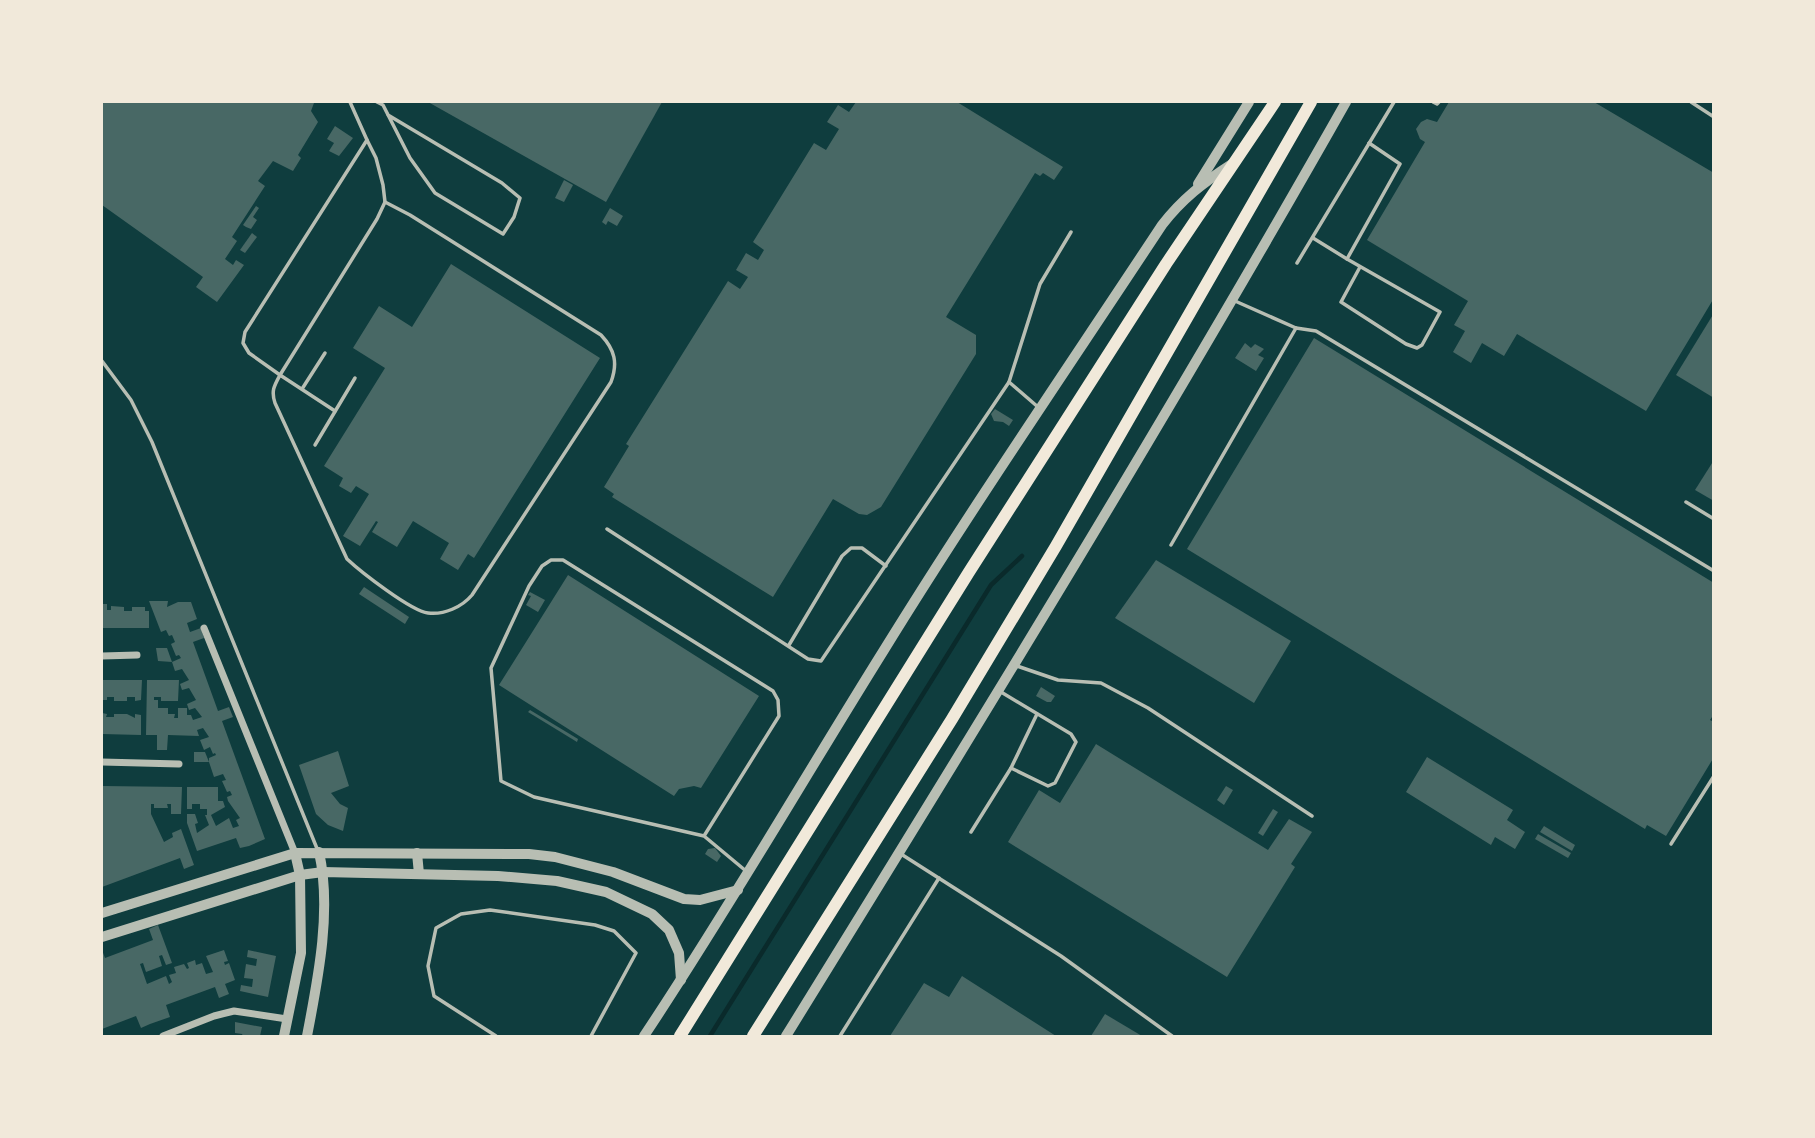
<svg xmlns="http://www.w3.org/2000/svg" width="1815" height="1138" font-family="Helvetica,sans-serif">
<rect width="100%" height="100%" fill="#0f3d3e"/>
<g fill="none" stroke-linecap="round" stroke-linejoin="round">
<polyline stroke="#0a2a2b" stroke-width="4.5" points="710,1036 991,585 1022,556"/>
</g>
<g fill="#486865">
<polygon points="102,102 314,103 311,111 318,122 298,155 301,158 293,171 273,161 258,181 265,186 232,237 237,241 225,259 233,265 236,260 244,265 217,302 196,287 203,277 102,205"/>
<polygon points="428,102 662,102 606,202"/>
<polygon points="856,102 957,102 1063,167 1054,180 1043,173 1040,176 1035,173 946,317 976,335 976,354 881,507 867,515 859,514 833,499 773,597 612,497 614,494 604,487 629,446 626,444 728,281 740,289 748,277 736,270 746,253 758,260 764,250 753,242 814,143 826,150 839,129 827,122 838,105 849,112"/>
<polygon points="1449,102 1594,102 1714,173 1714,298 1646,411 1517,334 1504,356 1482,343 1471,363 1453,352 1465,331 1454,325 1468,301 1367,240 1425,142 1420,139 1416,129 1421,122 1427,119 1437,122"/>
<polygon points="335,126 353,138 339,156 329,151 334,143 327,139"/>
<polygon points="564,180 573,185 564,202 555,198"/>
<polygon points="256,206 259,208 253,217 257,220 251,229 246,227 243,225"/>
<polygon points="610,208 623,216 617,226 608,221 606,225 602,222"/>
<polygon points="252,233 257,237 245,253 240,250"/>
<polygon points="451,264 600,358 474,558 468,554 458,570 440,559 449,543 413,521 397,547 372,532 378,522 376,521 360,546 343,536 369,494 356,486 351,493 339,486 343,478 324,466 385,368 353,348 379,306 412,327"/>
<polygon points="1714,313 1714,398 1676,375"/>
<polygon points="1314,338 1714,583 1714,714 1710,720 1714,722 1714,757 1666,836 1647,825 1645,829 1187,549"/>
<polygon points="1245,343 1251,348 1255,344 1264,349 1258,355 1264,358 1256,371 1235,358"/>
<polygon points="995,409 1013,420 1009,426 1003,422 994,421 991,414"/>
<polygon points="1714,460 1714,501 1695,490"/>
<polygon points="1156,560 1291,641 1254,703 1115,618"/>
<polygon points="568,575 759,696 701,788 694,786 679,789 674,796 499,685"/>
<polygon points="364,587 409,617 405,624 359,594"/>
<polygon points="530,592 545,600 538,612 526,605 531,596 528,595"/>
<polygon points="149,601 168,601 167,607 178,602 191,602 197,619 187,623 190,632 201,628 204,638 193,642 218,711 229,707 233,717 222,721 265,839 249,846 240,848 236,838 197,851 187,823 187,814 195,814 198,823 195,824 197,833 209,825 205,815 207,815 207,809 200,809 200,804 192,804 192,809 187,809 187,787 218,787 218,801 223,801 225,807 211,815 216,826 229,818 233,828 239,826 236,820 240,818 228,801 227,797 232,795 230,791 227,792 222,781 226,780 223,774 214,777 209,762 209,758 216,755 215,753 213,754 210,747 204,750 200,740 209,737 203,728 197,730 199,736 168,735 167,750 157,750 157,735 146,735 147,680 179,680 178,701 161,701 161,697 154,697 154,700 158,700 158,708 168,708 168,714 175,714 174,718 178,718 178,708 187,708 187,715 191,715 193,720 202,717 195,708 189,710 187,704 196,700 189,688 182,690 180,684 189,680 182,669 175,671 172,662 181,658 179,655 176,656 171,644 175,642 172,635 169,636 166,630 161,632"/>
<polygon points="102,604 107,604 107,610 111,610 111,606 124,607 124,611 132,611 132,607 145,607 145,611 149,611 149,628 102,628"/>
<polygon points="156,648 167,648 172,662 158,661"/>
<polygon points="102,680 142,680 141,700 135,701 135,697 127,697 127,701 114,701 114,697 107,697 107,700 102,700"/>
<polygon points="1041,687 1055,696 1051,702 1047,702 1036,696"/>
<polygon points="530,710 578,739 577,742 528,712"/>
<polygon points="102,713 107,714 106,717 114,717 114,714 127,714 135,718 135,714 141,715 141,735 102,734"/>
<polygon points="1096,744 1268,850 1289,819 1312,832 1291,864 1295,867 1227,977 1008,842 1039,790 1060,803"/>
<polygon points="338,751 349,786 331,793 340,804 348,808 343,831 328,825 316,814 299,765"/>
<polygon points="194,752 205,752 209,762 194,762"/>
<polygon points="1427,757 1513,810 1507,820 1525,832 1515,849 1495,837 1491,845 1406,792"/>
<polygon points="102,786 182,787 181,814 171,814 171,804 167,804 168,808 154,808 154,804 151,804 151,814 164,842 173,837 172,833 181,829 194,865 184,869 180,858 102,887"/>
<polygon points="1226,786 1233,790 1224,805 1217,800"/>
<polygon points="1273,809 1278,812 1263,836 1258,833"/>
<polygon points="1544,826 1575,845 1572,851 1540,832"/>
<polygon points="1538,834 1571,853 1568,858 1535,839"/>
<polygon points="715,848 721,856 717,862 705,854 708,849"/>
<polygon points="158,925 172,963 166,965 162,955 159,956 162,966 146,972 143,963 140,964 147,984 166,976 169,984 172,982 169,975 176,973 174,967 184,964 187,969 189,968 187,963 195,960 196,965 202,963 206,974 213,972 206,956 224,950 228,961 224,962 225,965 229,963 235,980 225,984 229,994 219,998 215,987 166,1005 170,1017 150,1024 141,1028 136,1016 102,1029 102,950 105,958 153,940 149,929"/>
<polygon points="248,950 276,956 268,997 240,991 241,985 252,987 253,979 244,978 246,964 256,966 257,959 247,957"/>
<polygon points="962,976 1056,1036 890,1036 924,983 949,997"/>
<polygon points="1105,1014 1142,1036 1091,1036"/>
<polygon points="235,1022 262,1027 260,1036 243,1036 242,1034 235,1033"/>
</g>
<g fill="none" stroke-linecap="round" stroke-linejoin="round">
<g stroke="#b8beb3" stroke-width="3.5">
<polyline points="350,102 367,140"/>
<polyline points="377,102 383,105 410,158 435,193 503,234 514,217 520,198 502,183 388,115"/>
<polyline points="1433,102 1437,104 1439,102"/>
<polyline points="1691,102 1714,117"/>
<polygon points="367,140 376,158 383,185 385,202 377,219 280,375 249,353 243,343 245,332"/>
<polyline points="1313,238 1347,259"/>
<polyline points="1297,263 1394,102"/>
<polyline points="1360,267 1341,302 1406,344 1417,348 1422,345 1440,312 1347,259 1400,164 1369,143"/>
<polyline points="1235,301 1296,328 1316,331 1714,571"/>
<polyline points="102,361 131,400 152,442 318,851"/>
<polyline points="302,389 325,353"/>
<polyline points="1038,407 1009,382 1040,284 1071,232"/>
<path d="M335,411L280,375C274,386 271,391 275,403L347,559C361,572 411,611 428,613C444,615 462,607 472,595L611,382C618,363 615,350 601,335L410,215L385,202"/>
<polyline points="315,445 355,378"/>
<polyline points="1686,502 1714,519"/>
<polyline points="607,529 808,659 821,661 1009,382"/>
<polyline points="1171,545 1296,328"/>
<polyline points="789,645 842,556 851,548 862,548 886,566"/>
<polyline points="1017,666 1058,680 1101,683 1148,708 1312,816"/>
<polyline points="1011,768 1037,714"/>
<polyline points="971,832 1011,768 1048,786 1055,783 1076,742 1071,734 1001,692"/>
<polyline points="704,836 779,716 778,700 773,691 563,560 551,560 542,566 529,586 491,668 501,781 534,797 704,836 746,871"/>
<polyline points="1671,844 1714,776"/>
<polyline points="901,854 1061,956 1172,1036"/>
<polyline points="496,1036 434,996 428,966 436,928 461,914 490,910 595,925 614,931 636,953 591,1036"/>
<polyline points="840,1036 939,878"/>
</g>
<g stroke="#b8beb3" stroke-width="7">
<polyline points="204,628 295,853"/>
<polyline points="102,656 137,655"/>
<polyline points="102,762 179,764"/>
<polyline points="163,1036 214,1016 234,1011 287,1019"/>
</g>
<g stroke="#b8beb3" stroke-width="10">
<polyline points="1198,184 1249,102"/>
<polyline points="417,853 419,874"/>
<polyline points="102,913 295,853 529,854 555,857 613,872 684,899 700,900 738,890"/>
<polyline points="102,937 300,875 323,872 498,876 557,881 606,892 652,914 669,930 679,953 681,980"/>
<polyline points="284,1036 301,953 300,875 295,853"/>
<path d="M307,1036C318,979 332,910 319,852"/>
<path d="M644,1036C728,910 804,778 884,650C973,506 1069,366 1162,225C1182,199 1204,182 1232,164"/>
<path d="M786,1036C977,727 1167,418 1346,102"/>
</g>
<g stroke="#f1e9da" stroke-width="12">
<polyline points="680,1036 969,572 1166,264 1275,102"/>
<polyline points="753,1036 952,719 1056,546 1311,102"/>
</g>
</g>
<rect width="1815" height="1138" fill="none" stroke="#f1e9da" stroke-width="206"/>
</svg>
